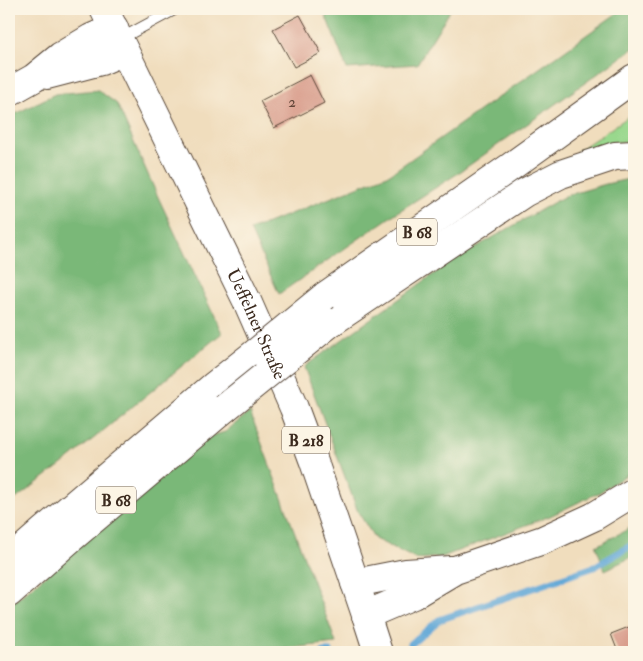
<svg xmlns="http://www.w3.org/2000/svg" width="643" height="661" font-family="'IM FELL Double Pica',serif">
<rect width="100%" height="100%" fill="#fcf5e5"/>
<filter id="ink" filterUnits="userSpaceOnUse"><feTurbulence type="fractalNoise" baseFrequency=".02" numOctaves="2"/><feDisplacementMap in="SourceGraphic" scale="10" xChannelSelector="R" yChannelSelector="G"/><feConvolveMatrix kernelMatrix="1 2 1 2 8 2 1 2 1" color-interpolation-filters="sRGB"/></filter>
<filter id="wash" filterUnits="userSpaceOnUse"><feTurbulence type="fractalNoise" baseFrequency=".0096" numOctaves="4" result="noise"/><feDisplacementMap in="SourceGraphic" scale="20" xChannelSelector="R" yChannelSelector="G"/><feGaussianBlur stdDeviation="1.12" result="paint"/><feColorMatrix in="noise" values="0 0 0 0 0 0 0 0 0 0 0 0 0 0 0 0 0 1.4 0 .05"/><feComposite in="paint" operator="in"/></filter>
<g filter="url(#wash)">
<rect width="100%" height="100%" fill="#f0ddbd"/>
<polygon fill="#99d88d" stroke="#6a8156" points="634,113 634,142 612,142 576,152"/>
<g fill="#7ab878" stroke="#5a714b">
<polygon points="323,9 451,9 417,64 347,69"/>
<polygon points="623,9 634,9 634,48 457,174 396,213 279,294 250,230 390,174"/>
<polygon points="98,90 117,104 158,197 222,333 70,458 9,504 9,117 55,94"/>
<polygon points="629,179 634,179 634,470 600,492 550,516 442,557 416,559 375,539 358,512 304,367 452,261 565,196 606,184"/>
<polygon points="250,412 336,643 252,652 9,652 9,606 211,436 225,432"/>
<polygon points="634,526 634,556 605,570 596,546"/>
</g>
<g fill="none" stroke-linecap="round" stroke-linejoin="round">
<g stroke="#61a7d7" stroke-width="7">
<polyline points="411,644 439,620 594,567 634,544"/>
<polyline points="324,652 330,652"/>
</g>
</g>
<g id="blocks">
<g fill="#d69584">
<polygon points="300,15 321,53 294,67 273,29"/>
<polygon points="310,75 324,103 274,128 260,101"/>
<polygon points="634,625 634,652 618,652 611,634"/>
</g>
</g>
</g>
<g filter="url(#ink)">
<use href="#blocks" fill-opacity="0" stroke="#564536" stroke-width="1"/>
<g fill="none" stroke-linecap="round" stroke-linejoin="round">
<defs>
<polyline id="lane" points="120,39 176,9"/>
<polyline id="secondary" points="366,615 378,652"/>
<g id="primary">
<path id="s1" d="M104,9L247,301L294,408L314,462L366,615"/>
</g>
<g id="highway">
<polyline points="47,75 101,61 124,51"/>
<polyline points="9,92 34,78 61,56 91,38 114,28"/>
<polyline points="325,296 509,168 634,78"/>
<polyline points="330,323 524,193 561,174 615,156 634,155"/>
<polyline points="9,561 43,531 215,385 258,351"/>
<polyline points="355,583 406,573 451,570"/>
<polyline points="9,593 69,540 225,408"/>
<polyline points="366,615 413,595 455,570 543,540 593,517 634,492"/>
</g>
</defs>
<use href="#lane" stroke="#564536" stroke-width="12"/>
<use href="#secondary" stroke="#564536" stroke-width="30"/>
<use href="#primary" stroke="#564536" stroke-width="30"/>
<use href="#highway" stroke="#564536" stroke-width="30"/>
<use href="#lane" stroke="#fff" stroke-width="10"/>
<use href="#secondary" stroke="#fff" stroke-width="28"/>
<use href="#primary" stroke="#fff" stroke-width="28"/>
<use href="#highway" stroke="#fff" stroke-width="28"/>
<defs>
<g id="highway-bridge">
<polyline points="258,351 325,296"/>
<polyline points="225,408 330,323"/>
</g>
</defs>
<use href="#highway-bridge" stroke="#564536" stroke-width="30" stroke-linecap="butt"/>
<use href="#highway-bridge" stroke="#fff" stroke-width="28"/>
</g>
</g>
<g text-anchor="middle" stroke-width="5" stroke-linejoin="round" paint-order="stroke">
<g font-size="15" fill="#624538">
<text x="292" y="107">2</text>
</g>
<g fill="#fcf5e5" stroke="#75675a" stroke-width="1">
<rect x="397" y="218.5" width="40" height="27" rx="4"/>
<rect x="282" y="426.5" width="48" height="27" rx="4"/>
<rect x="96" y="486.5" width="40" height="27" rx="4"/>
</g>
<g font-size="16" font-weight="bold" fill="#3b2a1e">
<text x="417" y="238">B 68</text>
<text x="306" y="446">B 218</text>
<text x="116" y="506">B 68</text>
</g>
<g font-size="18" fill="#3b2a1e" stroke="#fcf5e5">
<text dy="6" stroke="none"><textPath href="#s1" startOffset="350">Ueffelner Straße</textPath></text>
</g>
</g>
<rect width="643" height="661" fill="none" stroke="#fcf5e5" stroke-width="30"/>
</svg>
